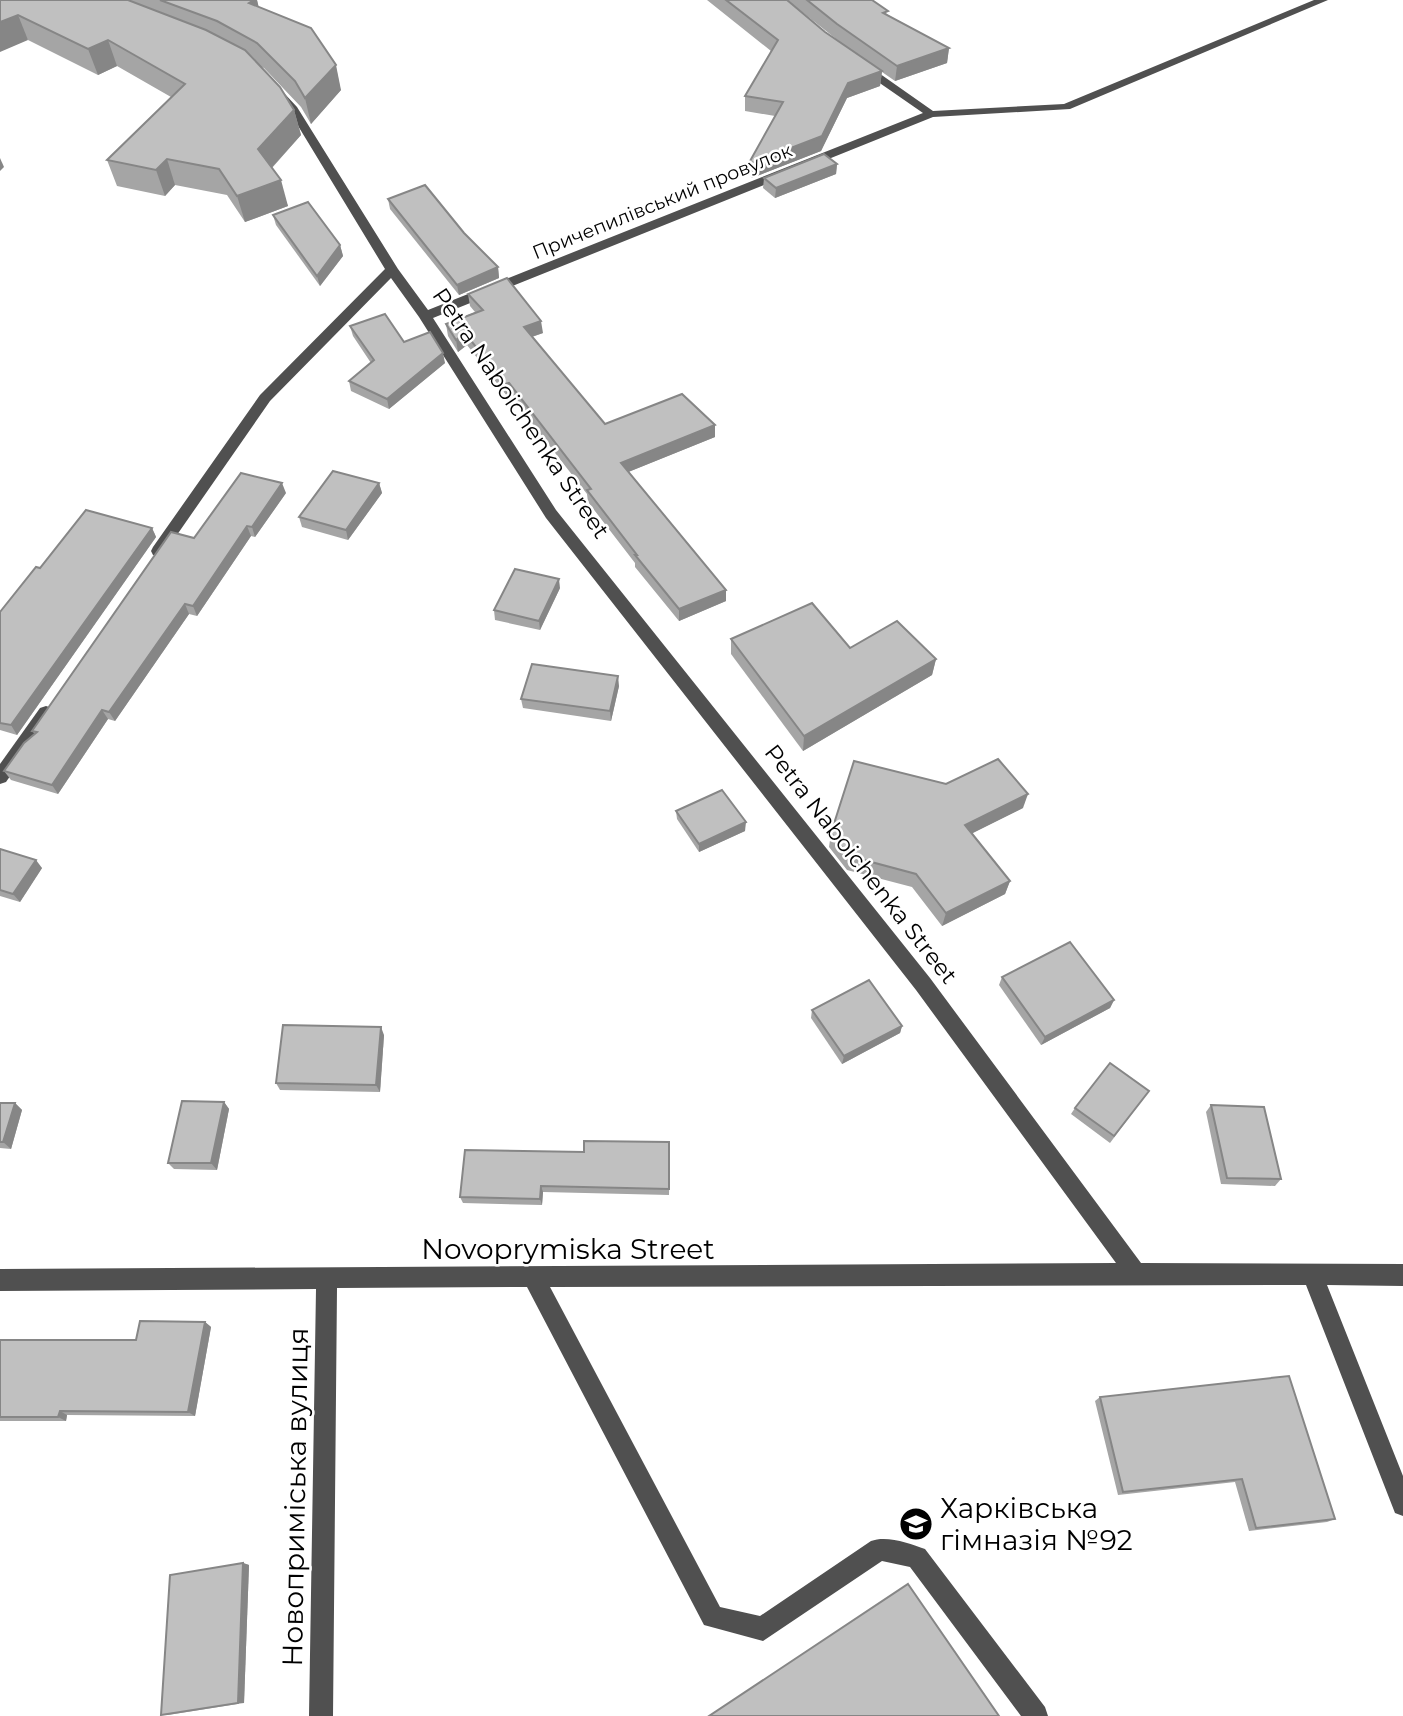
<svg xmlns="http://www.w3.org/2000/svg" width="1403" height="1716" font-family="Montserrat,sans-serif">
<rect width="100%" height="100%" fill="#fff"/>
<g fill="none" stroke-linecap="round" stroke-linejoin="round">
<g fill="#505050" fill-rule="evenodd">
<path d="M1314,0H1328L1070,109L933,117L433,318L556,510L930,978L1141,1263L1403,1264V1286L1327,1285L1403,1476V1516L1395,1513L1306,1285L550,1287L720,1607L760,1616L871,1541C886,1535 910,1543 925,1549L1045,1707L1048,1716H1021L910,1567L882,1561L763,1641L704,1625L527,1287L337,1288L333,1716H309L316,1289L0,1291V1269L1116,1263L916,990L546,518L419,317L391,278L270,401L163,555H153L151,551L153,547L260,395L385,269L289,111L273,94L283,92L297,107L398,269L428,310L923,113L858,68V64H866L933,111L1064,104Z"/>
<polygon points="46,706 52,708 54,712 52,716 6,782 0,784 0,764 40,708"/>
</g>
</g>
<g fill="#a5a5a5">
<polygon points="0,0 257,0 258,6 341,90 311,124 301,107 264,68 261,67 294,110 301,135 272,168 288,206 245,222 227,195 175,185 165,196 117,186 107,160 171,97 117,66 98,75 28,40"/>
<polygon points="707,0 787,0 825,32 840,42 787,0 872,0 888,15 949,48 947,63 895,81 882,72 880,86 847,98 821,151 752,178 750,176 750,161 775,116 745,111 745,96 771,51"/>
<polygon points="837,164 836,174 775,198 763,188 764,178"/>
<polygon points="388,199 464,233 498,267 499,278 459,295 390,209"/>
<polygon points="273,215 340,245 343,256 320,286 276,225"/>
<polygon points="468,294 543,333 532,337 605,424 715,437 628,472 726,590 726,601 679,621 635,567 635,563 588,502 587,494 510,395 507,396 467,345 458,352 448,336 446,324 475,312 470,306"/>
<polygon points="350,326 404,342 445,363 389,409 351,391 349,381 371,363 353,336"/>
<polygon points="379,483 382,493 348,540 302,527 299,517"/>
<polygon points="286,493 255,537 251,536 197,616 189,614 115,721 108,719 58,794 11,780 4,771 35,734 32,731 194,538"/>
<polygon points="152,528 156,537 17,735 0,730 0,612 40,568"/>
<polygon points="560,588 540,630 495,620 494,610"/>
<polygon points="731,639 936,659 932,675 803,751 731,654"/>
<polygon points="619,686 611,721 523,708 521,699"/>
<polygon points="1023,808 972,833 1010,881 1005,894 942,926 912,887 847,870 829,847 831,833"/>
<polygon points="676,811 745,831 699,852 677,819"/>
<polygon points="0,849 42,868 20,902 0,896"/>
<polygon points="1002,977 1114,1000 1110,1008 1041,1045 999,985"/>
<polygon points="812,1010 902,1026 900,1033 842,1064 811,1018"/>
<polygon points="384,1035 380,1092 280,1090 276,1083"/>
<polygon points="1149,1091 1110,1143 1071,1114 1075,1108"/>
<polygon points="224,1102 229,1109 217,1170 174,1169 168,1163"/>
<polygon points="0,1103 15,1103 22,1110 11,1149 0,1148"/>
<polygon points="1211,1105 1281,1179 1275,1186 1221,1184 1206,1112"/>
<polygon points="670,1149 669,1195 543,1192 542,1205 463,1203 460,1197 584,1152"/>
<polygon points="205,1322 211,1327 195,1416 67,1415 66,1421 0,1421 0,1340 136,1340"/>
<polygon points="1100,1397 1335,1519 1327,1522 1249,1531 1235,1482 1118,1495 1095,1401"/>
<polygon points="243,1563 249,1565 244,1703 168,1715 161,1715"/>
</g>
<g fill="#868686">
<polygon points="254,0 257,0 263,24 249,3"/>
<polygon points="18,15 28,40 0,52 0,22"/>
<polygon points="108,40 117,66 98,75 88,49"/>
<polygon points="949,48 947,63 895,81 897,66"/>
<polygon points="336,65 341,90 311,124 305,98"/>
<polygon points="882,71 880,86 847,98 821,151 752,178 752,163 848,83"/>
<polygon points="294,110 301,135 265,175 258,149"/>
<polygon points="0,158 4,167 0,171"/>
<polygon points="167,159 175,185 165,196 156,170"/>
<polygon points="837,164 836,174 775,198 776,188"/>
<polygon points="281,180 288,206 245,222 237,196"/>
<polygon points="340,245 343,256 320,286 317,276"/>
<polygon points="498,267 499,278 459,295 457,285"/>
<polygon points="541,321 543,333 525,339 524,327"/>
<polygon points="465,333 467,345 458,352 456,340"/>
<polygon points="443,353 445,363 389,409 387,399"/>
<polygon points="509,383 510,395 507,396 505,384"/>
<polygon points="715,425 715,437 621,475 621,463"/>
<polygon points="282,483 286,493 255,537 252,527"/>
<polygon points="379,483 382,493 348,540 346,530"/>
<polygon points="247,526 251,536 197,616 193,606"/>
<polygon points="152,528 156,537 17,735 11,725"/>
<polygon points="559,579 560,588 540,630 539,621"/>
<polygon points="726,590 726,601 679,621 679,609"/>
<polygon points="185,604 189,614 115,721 109,712"/>
<polygon points="936,659 932,675 803,751 804,736"/>
<polygon points="618,676 619,686 611,721 610,711"/>
<polygon points="102,710 108,719 58,794 52,785"/>
<polygon points="1028,794 1023,808 961,839 965,825"/>
<polygon points="746,822 745,831 699,852 699,844"/>
<polygon points="36,860 42,868 20,902 13,894"/>
<polygon points="1010,881 1005,894 942,926 946,913"/>
<polygon points="1114,1000 1110,1008 1041,1045 1045,1037"/>
<polygon points="902,1026 900,1033 842,1064 844,1056"/>
<polygon points="381,1027 384,1035 380,1092 376,1085"/>
<polygon points="224,1102 229,1109 217,1170 211,1163"/>
<polygon points="15,1103 22,1110 11,1149 3,1142"/>
<polygon points="541,1186 543,1192 542,1205 540,1199"/>
<polygon points="205,1322 211,1327 195,1416 188,1412"/>
<polygon points="60,1411 67,1415 66,1421 58,1417"/>
<polygon points="243,1563 249,1565 244,1703 238,1703"/>
</g>
<g fill="#c0c0c0" stroke="#868686" stroke-width="2">
<polygon points="0,0 128,0 206,30 245,50 280,87 294,110 258,149 281,180 237,196 219,169 167,159 156,170 107,160 185,84 108,40 88,49 18,15 0,22"/>
<polygon points="160,0 254,0 249,3 311,28 336,65 305,98 295,81 257,43 217,21"/>
<polygon points="726,0 787,0 825,32 882,71 848,83 822,136 752,163 750,161 783,102 745,96 778,40"/>
<polygon points="807,0 872,0 888,11 883,13 949,48 897,66 837,24"/>
<polygon points="824,154 837,164 776,188 764,178"/>
<polygon points="425,185 464,233 498,267 457,285 388,199"/>
<polygon points="308,202 340,245 317,276 273,215"/>
<polygon points="507,278 541,321 524,327 605,424 682,394 715,425 621,463 726,590 679,609 635,555 637,555 587,490 591,489 509,383 505,384 465,333 456,340 446,324 483,310 468,294"/>
<polygon points="385,314 404,342 430,332 443,353 387,399 349,381 374,360 350,326"/>
<polygon points="333,471 379,483 346,530 299,517"/>
<polygon points="241,473 282,483 252,527 247,526 193,606 185,604 109,712 102,710 52,785 4,771 24,743 37,732 32,731 171,532 194,538"/>
<polygon points="86,510 152,528 11,725 0,723 0,612 36,567 40,568"/>
<polygon points="515,569 559,579 539,621 494,610"/>
<polygon points="812,603 850,648 897,621 936,659 804,736 731,639"/>
<polygon points="532,664 618,676 610,711 521,699"/>
<polygon points="998,759 1028,794 965,825 1010,881 946,913 916,874 849,856 831,833 854,761 946,784"/>
<polygon points="722,790 746,822 699,844 676,811"/>
<polygon points="0,849 36,860 13,894 0,890"/>
<polygon points="1070,942 1114,1000 1045,1037 1002,977"/>
<polygon points="869,980 902,1026 844,1056 812,1010"/>
<polygon points="283,1025 381,1027 376,1085 276,1083"/>
<polygon points="1110,1063 1149,1091 1114,1136 1075,1108"/>
<polygon points="182,1101 224,1102 211,1163 168,1163"/>
<polygon points="0,1103 15,1103 3,1142 0,1142"/>
<polygon points="1211,1105 1264,1107 1281,1179 1227,1178"/>
<polygon points="584,1141 669,1142 669,1189 541,1186 540,1199 460,1197 465,1150 584,1152"/>
<polygon points="140,1321 205,1322 188,1412 60,1411 58,1417 0,1417 0,1340 136,1340"/>
<polygon points="1289,1376 1335,1519 1256,1528 1242,1479 1123,1492 1100,1397"/>
<polygon points="243,1563 238,1703 161,1715 170,1575"/>
<polygon points="908,1584 999,1716 709,1716"/>
</g>
<defs>
<symbol id="school-disc" viewBox="-11 -11 22 22"><circle r="9.5" fill="#000" stroke="#fff"/><path d="M0-5L7-2L0 1L-7-2ZM-4 1L0 2.5L4 1V4Q0 6-4 4Z" fill="#fff"/></symbol>
</defs>
<g fill-rule="evenodd">
<use href="#school-disc" x="897" y="1505" width="38" height="38"/>
</g>
<g text-anchor="middle" stroke-width="5" stroke-linejoin="round" paint-order="stroke">
<g font-size="19" fill="#000" stroke="#fff">
<text transform="translate(662 201) rotate(-22)" y="7">Причепилівський провулок</text>
</g>
<g font-size="23" fill="#000" stroke="#fff">
<text transform="translate(521 413) rotate(56)" y="8">Petra Naboichenka Street</text>
<text transform="translate(861 864) rotate(52)" y="8">Petra Naboichenka Street</text>
</g>
<g font-size="28" fill="#000" stroke="#fff">
<text x="568" y="1259">Novoprymiska Street</text>
<text transform="translate(295 1497) rotate(-89)" y="10">Новоприміська вулиця</text>
</g>
<g font-size="28" fill="#000" stroke="#fff" text-anchor="start">
<text x="940" y="1518">Харківська<tspan x="940" dy="32">гімназія №92</tspan></text>
</g>
</g>
</svg>
